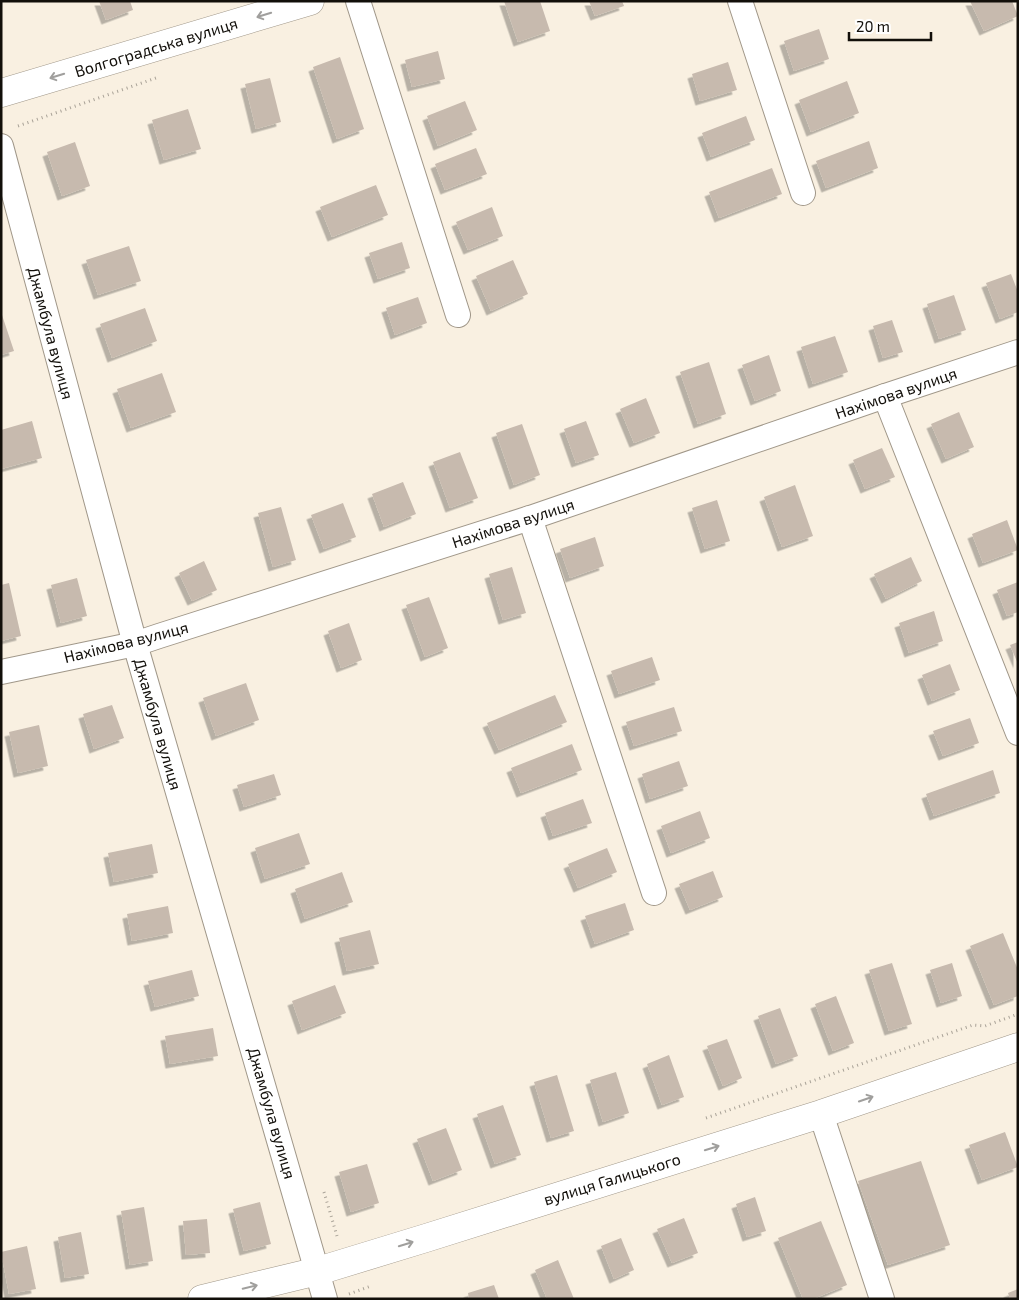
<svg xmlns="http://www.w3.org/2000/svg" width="1019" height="1300" font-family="'Exo 2',sans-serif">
<defs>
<filter id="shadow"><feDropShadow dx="-4.5" dy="4.5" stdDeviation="0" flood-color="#0004"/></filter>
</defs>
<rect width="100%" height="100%" fill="#f9f0e1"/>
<g fill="#c7baae" filter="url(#shadow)">
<polygon points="99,1 130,1 133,10 106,20"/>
<polygon points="504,1 540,1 550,31 518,42"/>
<polygon points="589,1 622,1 624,6 595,16"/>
<polygon points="970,1 1012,1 1018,16 984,31"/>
<polygon points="819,29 829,59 794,71 784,41"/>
<polygon points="438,51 445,79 412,87 405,60"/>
<polygon points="340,57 364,129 337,139 313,67"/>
<polygon points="728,62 737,90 700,101 692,74"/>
<polygon points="270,78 281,122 256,129 245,84"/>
<polygon points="847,81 859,113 811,132 799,100"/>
<polygon points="465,101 477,130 438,146 427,116"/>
<polygon points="188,109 201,149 164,160 152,120"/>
<polygon points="746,116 755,140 711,157 702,133"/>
<polygon points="869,141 878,168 826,188 816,161"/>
<polygon points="75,142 90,186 62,196 47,152"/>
<polygon points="476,148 487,174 445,190 435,164"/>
<polygon points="772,168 782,194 719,218 709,192"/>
<polygon points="376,185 388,215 332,237 320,207"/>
<polygon points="492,207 503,236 468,250 456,222"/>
<polygon points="402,242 410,268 378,279 369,253"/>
<polygon points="129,246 141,281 98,295 86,260"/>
<polygon points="513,260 528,294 491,311 476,276"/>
<polygon points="1011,274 1018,292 1018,312 1000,319 986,283"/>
<polygon points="954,295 966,330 939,339 927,304"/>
<polygon points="418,297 427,323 395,335 386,308"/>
<polygon points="145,308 157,341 112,358 100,324"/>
<polygon points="1,312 14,351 1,355"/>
<polygon points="892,320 903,352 883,358 873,326"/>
<polygon points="835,336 848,372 813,384 801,347"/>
<polygon points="769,355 781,391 755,401 742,365"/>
<polygon points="709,362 726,414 698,424 680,372"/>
<polygon points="162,373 176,412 131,428 117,389"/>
<polygon points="646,398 660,433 634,443 620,409"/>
<polygon points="959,412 974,447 946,459 931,424"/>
<polygon points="32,421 42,458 1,469 1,430"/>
<polygon points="586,421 599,455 576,463 564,429"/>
<polygon points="522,424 540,475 514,485 496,433"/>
<polygon points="882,448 895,477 865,489 853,460"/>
<polygon points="460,452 478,498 450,508 433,462"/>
<polygon points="403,482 416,514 384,527 372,494"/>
<polygon points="795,485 813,536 782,547 764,497"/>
<polygon points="717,500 730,541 705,549 692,508"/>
<polygon points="343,503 356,537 324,549 311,515"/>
<polygon points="281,507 296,560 273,567 258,513"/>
<polygon points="1007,520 1018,550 983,563 972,534"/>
<polygon points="595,537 604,566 570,578 560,549"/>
<polygon points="911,557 922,581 886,599 874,574"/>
<polygon points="204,561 217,590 192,601 179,573"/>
<polygon points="512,567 526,613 503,620 489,574"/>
<polygon points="77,578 87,616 61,623 51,585"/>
<polygon points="1018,582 1018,612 1007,616 997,590"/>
<polygon points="9,583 21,636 1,641 1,585"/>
<polygon points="429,597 448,648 425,657 406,605"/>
<polygon points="934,611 943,641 909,653 899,623"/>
<polygon points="349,623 362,660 341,668 328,631"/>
<polygon points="1018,642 1018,664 1010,645"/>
<polygon points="652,657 660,680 619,694 611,671"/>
<polygon points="950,664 960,690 932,701 922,675"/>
<polygon points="246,683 259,720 216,736 203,698"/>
<polygon points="555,695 567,722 499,750 487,723"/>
<polygon points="112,705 124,738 94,749 83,714"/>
<polygon points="674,707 682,731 634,746 626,722"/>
<polygon points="970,718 979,743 943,756 933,731"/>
<polygon points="39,725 48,766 18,773 9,732"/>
<polygon points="572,744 582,770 521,793 511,768"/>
<polygon points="679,761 688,786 650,799 642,774"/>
<polygon points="993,770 1000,793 934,816 926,794"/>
<polygon points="274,774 281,795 244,807 237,785"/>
<polygon points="583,799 592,823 553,836 545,813"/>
<polygon points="700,811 710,838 671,853 661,826"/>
<polygon points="299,833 310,864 265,879 255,848"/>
<polygon points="152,844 158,873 114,882 108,853"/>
<polygon points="607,848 617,872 578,888 568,864"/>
<polygon points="713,871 723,897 690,910 679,884"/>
<polygon points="342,872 353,902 305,919 295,889"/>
<polygon points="625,903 634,930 595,944 585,916"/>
<polygon points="168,906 173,933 132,941 127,914"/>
<polygon points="370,930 379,964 347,971 339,938"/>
<polygon points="1003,933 1018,970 1018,996 994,1005 970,946"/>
<polygon points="892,963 912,1024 889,1031 869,970"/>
<polygon points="952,963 962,996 941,1003 930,970"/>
<polygon points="192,970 199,996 155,1007 148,981"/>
<polygon points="335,985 346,1013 302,1030 292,1001"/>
<polygon points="836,996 854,1043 833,1051 815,1004"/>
<polygon points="780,1008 798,1056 776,1064 758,1016"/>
<polygon points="213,1028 218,1056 170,1064 165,1036"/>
<polygon points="727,1039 742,1078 723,1086 707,1046"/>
<polygon points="669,1055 684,1097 662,1105 647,1064"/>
<polygon points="616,1072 629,1113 603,1122 590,1080"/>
<polygon points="557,1075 574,1131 551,1138 534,1082"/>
<polygon points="503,1105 521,1155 495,1164 477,1114"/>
<polygon points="446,1128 462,1170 433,1181 417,1139"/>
<polygon points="1005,1132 1018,1167 982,1180 969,1145"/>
<polygon points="921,1161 950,1245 888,1265 858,1181"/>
<polygon points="367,1164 379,1203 351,1212 339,1172"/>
<polygon points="755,1197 766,1231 747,1237 736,1204"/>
<polygon points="260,1202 271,1244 244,1251 233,1209"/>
<polygon points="144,1207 153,1261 130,1265 121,1211"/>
<polygon points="684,1218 698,1253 672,1263 657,1229"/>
<polygon points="207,1219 210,1253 186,1255 183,1221"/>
<polygon points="821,1221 847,1285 813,1299 803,1299 778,1238"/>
<polygon points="81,1232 89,1274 65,1278 58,1237"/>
<polygon points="621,1238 634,1270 614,1279 601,1246"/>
<polygon points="27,1246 36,1289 9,1294 1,1252"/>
<polygon points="558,1260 574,1299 547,1299 535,1270"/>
<polygon points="494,1285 499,1299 469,1299 468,1293"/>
<polygon points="1018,1289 1018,1299 1010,1299 1008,1293"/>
</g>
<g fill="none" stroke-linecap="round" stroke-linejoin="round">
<defs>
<g id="minor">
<polyline points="358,1 458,315"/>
<polyline points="740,1 803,193"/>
<polyline points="1,146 135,644 325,1299"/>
<polyline points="885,396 1018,733"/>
<polyline points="530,518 654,893"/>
<polyline points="1,672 135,644 159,636 530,518 885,396 1018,352"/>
<polyline points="821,1114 882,1299"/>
</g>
<g id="tertiary">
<polyline points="1,93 310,1"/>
<polyline points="202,1299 318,1271 426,1238 821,1114 1018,1047"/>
</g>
</defs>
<use href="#minor" stroke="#a09789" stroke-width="26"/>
<use href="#tertiary" stroke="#a09789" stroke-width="29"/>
<g stroke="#a9a297" stroke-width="3" stroke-dasharray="1 4" stroke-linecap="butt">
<polyline points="18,126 156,78"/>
<polyline points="706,1118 973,1025 985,1026 1018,1014"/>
<polyline points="324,1192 337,1236"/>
<polyline points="349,1294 371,1286"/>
</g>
<use href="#minor" stroke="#fff" stroke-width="24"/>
<use href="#tertiary" stroke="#fff" stroke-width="28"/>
</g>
<defs><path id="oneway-shaft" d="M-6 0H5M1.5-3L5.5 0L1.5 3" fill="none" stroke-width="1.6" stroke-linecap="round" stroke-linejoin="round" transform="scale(1.25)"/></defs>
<g stroke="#a09f9d">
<use href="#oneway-shaft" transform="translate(264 15) rotate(163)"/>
<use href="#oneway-shaft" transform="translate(57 76) rotate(163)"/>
<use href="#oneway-shaft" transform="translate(866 1099) rotate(-19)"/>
<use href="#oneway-shaft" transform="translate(712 1148) rotate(-17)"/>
<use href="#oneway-shaft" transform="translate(406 1244) rotate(-17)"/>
<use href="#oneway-shaft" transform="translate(250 1287) rotate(-14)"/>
</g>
<g text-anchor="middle" stroke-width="4" stroke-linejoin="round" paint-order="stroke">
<g font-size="16" fill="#120f0a" stroke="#fff">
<text transform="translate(156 47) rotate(-17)" y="6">Волгоградська вулиця</text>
<text transform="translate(51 333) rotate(75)" y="6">Джамбула вулиця</text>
<text transform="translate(896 393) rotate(-19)" y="6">Нахімова вулиця</text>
<text transform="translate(513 523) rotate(-18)" y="6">Нахімова вулиця</text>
<text transform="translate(126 642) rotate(-14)" y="6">Нахімова вулиця</text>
<text transform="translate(158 724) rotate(74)" y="6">Джамбула вулиця</text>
<text transform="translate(272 1113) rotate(74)" y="6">Джамбула вулиця</text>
<text transform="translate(612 1179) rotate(-17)" y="6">вулиця Галицького</text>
</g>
</g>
<rect width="1019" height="1300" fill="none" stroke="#120f0a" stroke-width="5"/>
<path d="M849 32v8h82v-8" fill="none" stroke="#120f0a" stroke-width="2.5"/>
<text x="856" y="32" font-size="15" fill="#120f0a" stroke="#ffffff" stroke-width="4" paint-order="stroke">20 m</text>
</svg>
